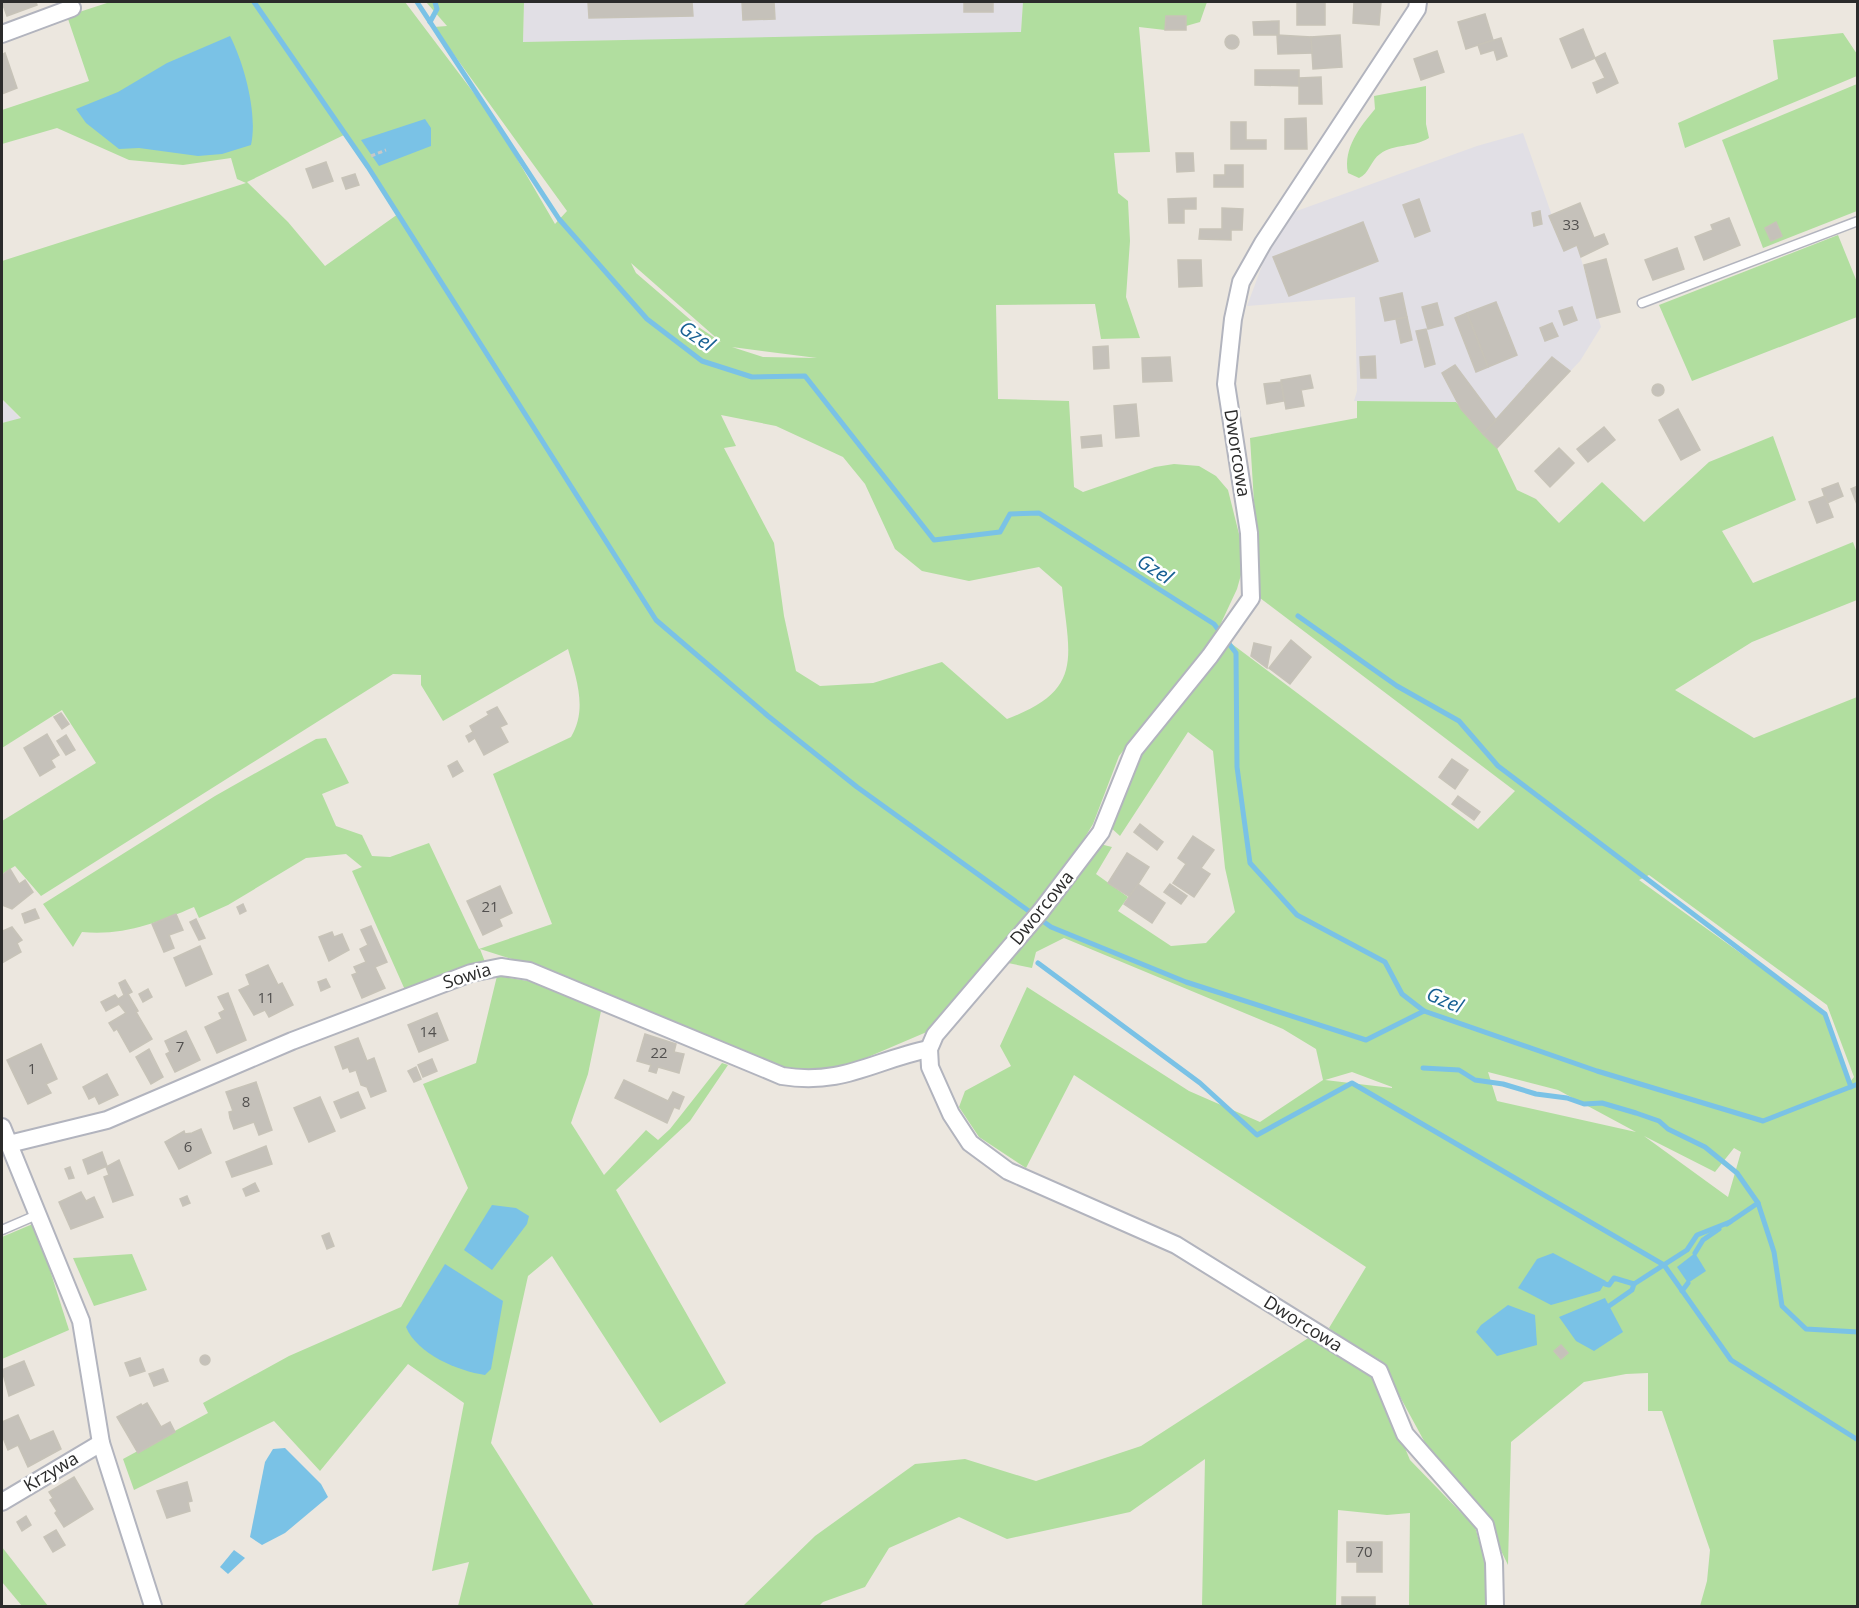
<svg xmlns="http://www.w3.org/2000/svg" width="1859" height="1608" font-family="'Open Sans',sans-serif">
<rect width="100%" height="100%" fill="#ece7df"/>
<g fill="#e1dfe5">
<polygon points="524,2 1023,2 1021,34 523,42"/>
<polygon points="1523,133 1564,250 1577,245 1601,327 1580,361 1497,448 1456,402 1354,401 1357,391 1355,297 1247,306 1280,217 1477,146"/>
<polygon points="2,399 21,419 2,423"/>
</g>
<g fill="#b1de9f" fill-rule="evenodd">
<path d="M110,2H405L495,121L555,224L567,211L434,27L447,26L426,2H524L523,42L1021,32L1023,2H1207L1200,22L1186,26V16H1166L1165,30L1139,27L1150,152L1114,153L1118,193L1128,201L1130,241L1126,297L1140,338L1101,339L1095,304L996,305L998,399L1069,401L1074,487L1083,492L1155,467L1174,464L1199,466L1216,476L1228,490L1240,538L1244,564L1237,589L1215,636L1119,756L1093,824L1056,885L929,1031L833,1072L789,1070L553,972L480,949L485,962L405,990L352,871L362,867L346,854L306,858L228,905L199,918L194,907C157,923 123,936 82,932L73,947L43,904L215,796L316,739L326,738L349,783L322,794L336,826L362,835L372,856L390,857L429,843L479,949L552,924L493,774L571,737C588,709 576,678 568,649L443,721L421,685V675L393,674L41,896L15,866L2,874V821L96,763L62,710L2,748V423L21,418L2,399V261L246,183L237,179L231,158L183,165L129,160L57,128L2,144V110L89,81L67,16ZM344,135L398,214L325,266L288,222L247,182ZM631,263L721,342L700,328L636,273ZM732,347L817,358L763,357ZM721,415L776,426L843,457L865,484L895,549L922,571L969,581L1039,567L1062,587C1069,657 1085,690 1007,719L942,662L873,683L820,686L796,671L784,616L774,543L724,448L736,446Z"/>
<polygon points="1843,33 1857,54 1857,76 1685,148 1678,123 1778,79 1773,40"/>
<polygon points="1857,84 1857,211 1763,248 1722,140"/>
<path d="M1426,86V124L1429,138C1413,148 1395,143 1380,154C1371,160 1369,174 1359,178L1348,173C1343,148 1360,127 1375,109L1374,96Z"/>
<polygon points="1838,235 1857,282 1857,317 1692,381 1659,305"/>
<path d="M1357,401L1456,402L1497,448L1517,490L1536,499L1559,523L1602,482L1644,522L1709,462L1773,436L1796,500L1722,531L1753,583L1853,542L1857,553V600L1752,642L1675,690L1754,738L1857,697V1606H1700L1707,1581L1710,1550L1662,1411H1648V1373L1626,1374L1584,1382L1511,1442L1508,1565L1489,1526L1456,1478L1429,1450L1380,1360L1347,1343L1329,1328L1366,1267L1074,1075L1026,1168L979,1137L959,1107L965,1091L1011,1066L1000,1046L1027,987L1189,1091L1260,1122L1323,1080L1316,1049L1283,1029L1064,938L1036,952L1032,968L1003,962L1100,844L1112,847L1096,874L1128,897L1118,911L1171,946L1206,943L1235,912L1225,868L1213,751L1188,732L1120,836L1109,826L1137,757L1228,641L1478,829L1515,791L1260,598L1250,438L1357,418ZM1649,875L1827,1005L1854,1077L1850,1082L1825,1014L1639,880ZM1352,1072L1392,1087V1088L1325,1080ZM1488,1072L1558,1090L1636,1132L1497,1101ZM1644,1136L1715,1172L1734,1148L1741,1152L1728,1197Z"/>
<polygon points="497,976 540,983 601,1011 588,1074 571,1123 604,1175 646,1130 658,1140 670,1129 722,1063 728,1065 690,1121 616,1190 726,1383 660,1423 552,1256 528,1276 491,1443 594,1606 458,1606 469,1562 432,1571 464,1403 408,1364 320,1471 274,1421 134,1490 123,1459 208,1413 203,1403 289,1356 401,1307 468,1188 423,1084 476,1063"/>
<polygon points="35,1223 69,1330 2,1359 2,1237"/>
<polygon points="132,1254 147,1290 94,1306 73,1258"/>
<polygon points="1313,1335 1367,1368 1383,1395 1410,1460 1475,1527 1490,1578 1489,1606 1409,1606 1410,1513 1387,1515 1338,1510 1336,1606 1202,1606 1205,1459 1130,1512 1007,1539 959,1517 889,1548 865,1587 823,1602 819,1606 743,1606 815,1536 915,1464 965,1459 1036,1481 1141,1446"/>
<polygon points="2,1547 48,1606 22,1606 2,1582"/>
</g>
<g fill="#7ac2e6">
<path d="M230,36C244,63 258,114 251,145L222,154L198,156L139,148L119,149L86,123L76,109L118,92L167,63Z"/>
<polygon points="425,119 431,128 431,146 379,166 361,140"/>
<polygon points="492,1205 516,1208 529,1216 527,1224 492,1270 464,1250"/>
<polygon points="1553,1253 1606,1281 1600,1291 1551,1305 1518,1288 1537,1259"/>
<polygon points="1695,1253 1706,1271 1688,1283 1677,1267"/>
<path d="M445,1264L503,1301L491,1369L485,1375C458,1371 417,1354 406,1327Z"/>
<polygon points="1605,1298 1623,1332 1594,1351 1576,1341 1559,1317"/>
<polygon points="1508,1305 1535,1315 1537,1345 1497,1356 1476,1332 1481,1325"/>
<polygon points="285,1448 321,1484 328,1497 285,1533 262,1545 250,1537 265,1462 273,1449"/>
<polygon points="234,1550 245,1558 228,1574 220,1567"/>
</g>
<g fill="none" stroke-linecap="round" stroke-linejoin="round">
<g stroke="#7ac2e6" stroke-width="5">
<polyline points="254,2 368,167 656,620 768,716 857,787 1051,927 1186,982 1366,1040 1424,1011"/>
<polyline points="417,2 559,219 647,319 702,361 752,377 805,376 934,540 1000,532 1010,514 1039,513 1214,624 1236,653 1237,767 1250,863 1297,915 1385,962 1402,994 1424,1011 1597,1071 1763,1121 1858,1084"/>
<polyline points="430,22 437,9 435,2"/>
<polyline points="1298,616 1397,686 1459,721 1498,766 1825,1014 1851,1087"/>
<polyline points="1038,963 1200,1083 1257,1135 1352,1083 1664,1265 1731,1360 1858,1440"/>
<polyline points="1423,1068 1459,1070 1475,1080 1503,1084 1536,1094 1567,1098 1584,1104 1602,1103 1636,1113 1659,1121 1668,1129 1705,1147 1737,1173 1758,1203 1774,1252 1782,1306 1806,1329 1858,1332"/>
<polyline points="1727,1224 1758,1203"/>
<polyline points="1695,1253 1703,1240 1719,1229"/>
<polyline points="1605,1284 1609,1285 1614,1278 1634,1284 1687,1250 1697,1235 1730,1222"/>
<polyline points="1682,1291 1688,1283"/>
<polyline points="1609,1306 1632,1290 1634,1284"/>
</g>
</g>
<g fill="#c5c1ba" stroke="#c7c3b8" stroke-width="1.5">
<polygon points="2,2 36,2 37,5 7,16"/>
<polygon points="588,2 692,2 693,16 589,18"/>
<polygon points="742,2 774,2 775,19 743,20"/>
<rect x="964" y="2" width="29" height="10"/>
<rect x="1297" y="2" width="28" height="23"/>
<polygon points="1354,2 1381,2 1379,25 1353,23"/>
<polygon points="1485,14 1493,40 1466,49 1458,22"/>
<polygon points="1166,16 1186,16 1186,30 1165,30"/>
<polygon points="1279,21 1279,35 1254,35 1253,22"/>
<polygon points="1583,29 1595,58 1572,68 1560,39"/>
<polygon points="1277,35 1311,37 1313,53 1278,54"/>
<polygon points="1340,35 1342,67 1313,69 1311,37"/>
<circle cx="1232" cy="42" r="7"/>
<polygon points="1501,38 1507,56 1497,60 1494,50 1481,54 1478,45"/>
<polygon points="1437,51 1444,72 1421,80 1414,59"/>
<polygon points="5,53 17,88 2,94 2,55"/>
<polygon points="1605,53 1618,83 1597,93 1593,83 1605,78 1595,58"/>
<polygon points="1255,70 1299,70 1299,86 1255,85"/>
<polygon points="1321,77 1322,104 1299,104 1299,78"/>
<polygon points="1306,118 1307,149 1285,149 1285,119"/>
<polygon points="1231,122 1246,122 1246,140 1266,140 1266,149 1231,149"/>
<polygon points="1176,153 1193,153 1194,171 1177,172"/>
<polygon points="326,162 333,181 313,188 306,169"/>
<polygon points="1225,165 1243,165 1243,187 1214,187 1214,175 1225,175"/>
<polygon points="355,174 359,185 346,189 342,178"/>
<polygon points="1196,198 1196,209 1184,209 1184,223 1169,223 1168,199"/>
<polygon points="1419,199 1430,231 1415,237 1403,205"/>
<polygon points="1580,203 1594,238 1604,234 1608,244 1581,257 1577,245 1564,251 1549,216"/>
<polygon points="1222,208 1243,209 1242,230 1231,230 1231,240 1199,239 1200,229 1222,229"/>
<polygon points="1540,211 1542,224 1534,226 1532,213"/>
<polygon points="1729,218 1740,245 1704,260 1695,237 1713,230 1711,225"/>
<polygon points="1363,222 1378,261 1289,296 1273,257"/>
<polygon points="1776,222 1782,236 1771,241 1765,228"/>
<polygon points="1677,248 1684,269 1653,280 1645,260"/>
<polygon points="1606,259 1620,312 1597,318 1584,265"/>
<polygon points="1178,260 1201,260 1202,286 1179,287"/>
<polygon points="1402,293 1407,317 1385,321 1380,298"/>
<polygon points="1496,302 1517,355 1488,367 1467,313"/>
<polygon points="1437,303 1443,325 1428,329 1422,307"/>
<polygon points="1572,307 1577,320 1564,325 1559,311"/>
<polygon points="1467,313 1488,367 1476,372 1455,318"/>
<polygon points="1407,317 1412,340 1401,343 1396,319"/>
<polygon points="1552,323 1558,336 1545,341 1540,328"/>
<polygon points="1426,329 1435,364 1425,367 1416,331"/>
<polygon points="1108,346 1109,368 1094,369 1093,347"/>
<polygon points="1375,356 1376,378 1361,378 1360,357"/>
<polygon points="1170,357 1172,381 1143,382 1142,358"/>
<polygon points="1552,357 1570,371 1497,448 1483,434"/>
<polygon points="1455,365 1496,420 1483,434 1461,409 1442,373"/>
<polygon points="1310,375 1313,388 1301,390 1304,406 1286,409 1281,380"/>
<polygon points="1281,382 1284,401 1267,404 1264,384"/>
<circle cx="1658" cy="390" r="6"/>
<polygon points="1136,404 1139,436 1116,438 1114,406"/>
<polygon points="1678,409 1700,450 1681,460 1659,420"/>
<polygon points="1604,427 1615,440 1588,462 1577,449"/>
<polygon points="1101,435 1102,446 1082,448 1081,437"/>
<polygon points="1559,448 1574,463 1550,487 1535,471"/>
<polygon points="1838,483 1843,496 1827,503 1822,489"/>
<polygon points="1858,486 1858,507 1851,489"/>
<polygon points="1825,496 1833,517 1817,523 1809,502"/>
<polygon points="1291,640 1311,657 1290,684 1269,668"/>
<polygon points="1254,643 1271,647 1267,668 1251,656"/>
<polygon points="497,707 507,724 500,727 508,742 484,755 475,738 469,742 466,736 473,732 470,726 489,715 487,712"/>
<polygon points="61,713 69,724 62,729 54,717"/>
<polygon points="47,734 59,755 51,760 55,767 40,776 24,748"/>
<polygon points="66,735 75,750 66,755 57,741"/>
<polygon points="1452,759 1468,770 1455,789 1439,777"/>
<polygon points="457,761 463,771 453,777 448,766"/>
<polygon points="1458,796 1480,812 1474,820 1452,804"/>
<polygon points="1140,824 1163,842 1157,850 1134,832"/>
<polygon points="1193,836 1214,850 1201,868 1210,874 1194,897 1173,883 1186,864 1178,858"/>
<polygon points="1127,853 1149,867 1130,897 1108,883"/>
<polygon points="10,869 19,884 25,880 33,892 12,909 2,905 2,875"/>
<polygon points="1138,884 1165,903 1152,923 1124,904"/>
<polygon points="1170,884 1187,896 1181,904 1164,892"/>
<polygon points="500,886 512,913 499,919 502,926 483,935 467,901"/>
<polygon points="243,904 246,911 240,914 237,907"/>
<polygon points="35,909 39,918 25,923 22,914"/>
<polygon points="176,914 183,930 169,935 174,948 164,952 152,924"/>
<polygon points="196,919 205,938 199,940 190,922"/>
<polygon points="371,926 387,962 375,967 385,988 362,998 352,975 357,973 354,967 366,962 360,949 368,945 361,930"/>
<polygon points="12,927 22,940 17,943 21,952 2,963 2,929 3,931"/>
<polygon points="332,932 334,937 342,934 349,950 329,961 319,937"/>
<polygon points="200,946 212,974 186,986 174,958"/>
<polygon points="268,965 278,985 282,983 293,1005 269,1017 265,1010 254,1015 239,990 250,985 246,975"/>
<polygon points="326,979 330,987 321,991 318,982"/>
<polygon points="125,980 132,992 128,994 138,1011 136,1012 152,1039 130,1052 117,1029 114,1031 109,1023 126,1013 119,1004 106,1011 101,1002 115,995 118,999 124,995 119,983"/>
<polygon points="148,989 152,997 143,1002 139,994"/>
<polygon points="228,993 246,1040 217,1053 205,1027 222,1019 219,1013 225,1010 218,997"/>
<polygon points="437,1013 448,1040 419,1052 408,1025"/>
<polygon points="186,1031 200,1060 175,1072 166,1054 170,1052 165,1041"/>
<polygon points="645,1034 676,1044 674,1052 684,1054 679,1073 658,1067 656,1073 649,1071 651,1065 637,1061"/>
<polygon points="358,1038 367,1061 374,1058 386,1091 371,1097 367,1087 361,1085 356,1070 350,1072 348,1067 343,1069 335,1047"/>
<polygon points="41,1044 57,1079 46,1084 51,1093 28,1104 7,1060"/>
<polygon points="149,1049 163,1077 151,1084 136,1057"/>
<polygon points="432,1059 437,1071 423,1077 418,1065"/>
<polygon points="416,1067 421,1079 414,1082 408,1071"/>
<polygon points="107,1074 118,1095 99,1104 95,1096 89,1099 83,1087"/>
<polygon points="624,1080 668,1101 673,1092 684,1097 679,1109 674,1107 667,1123 615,1098"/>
<polygon points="256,1082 272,1130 259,1135 254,1122 234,1129 230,1118 229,1112 233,1111 226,1092"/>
<polygon points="358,1092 365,1108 341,1118 334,1102"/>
<polygon points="320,1097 335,1131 309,1142 294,1108"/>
<polygon points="201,1129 211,1153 179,1169 165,1142 184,1131 185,1134 192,1133"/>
<polygon points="266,1146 272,1164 232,1177 226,1162"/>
<polygon points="102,1152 107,1166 88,1174 83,1160"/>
<polygon points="119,1160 133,1195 113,1202 104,1177 109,1175 106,1167"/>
<polygon points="70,1167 74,1178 69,1179 65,1169"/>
<polygon points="255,1183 259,1191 246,1196 243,1189"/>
<polygon points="81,1192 86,1201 94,1197 103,1217 71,1229 59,1202"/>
<polygon points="187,1196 190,1203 183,1206 180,1199"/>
<polygon points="329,1233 334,1246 327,1249 322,1236"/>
<polygon points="1561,1345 1568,1353 1561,1359 1554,1351"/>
<circle cx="205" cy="1360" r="5"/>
<polygon points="140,1358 145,1371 130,1376 125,1363"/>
<polygon points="24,1361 34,1385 9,1396 2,1370"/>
<polygon points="163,1369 168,1381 154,1386 149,1374"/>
<polygon points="147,1403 161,1427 170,1422 175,1432 138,1453 117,1417 141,1404 142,1406"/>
<polygon points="18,1415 30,1441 53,1431 61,1449 28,1467 18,1445 8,1450 2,1435 2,1422"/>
<polygon points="74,1477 93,1509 64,1527 55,1513 57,1511 50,1500 53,1498 49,1492"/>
<polygon points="187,1482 192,1501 188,1502 190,1511 167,1518 157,1491"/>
<polygon points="26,1516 31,1525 22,1531 17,1522"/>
<polygon points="56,1530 65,1545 53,1552 44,1537"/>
<polygon points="1347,1542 1382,1542 1382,1572 1357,1572 1357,1562 1347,1562"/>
<rect x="1342" y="1597" width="33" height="9"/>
</g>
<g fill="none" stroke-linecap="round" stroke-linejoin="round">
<defs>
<g id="service">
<polyline points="1642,303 1858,221"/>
<polyline points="2,1230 39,1214"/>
</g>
<g id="minor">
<polyline points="1418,2 1417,9 1263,243 1241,282 1233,319 1226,384 1249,533 1251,598 1210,656 1134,750 1101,832 1041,911 935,1035 929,1049 930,1067 951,1114 970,1143 1008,1171 1176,1245 1379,1371 1405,1434 1485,1525 1494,1562 1495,1606"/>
<polyline points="2,34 72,8"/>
<polyline points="2,1127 81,1321 101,1443 153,1606"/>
<path d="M9,1144L107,1120L292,1041L471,973L501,967L529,971L782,1076C843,1086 874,1060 929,1049"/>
<polyline points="2,1502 101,1443"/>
</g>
</defs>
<use href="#service" stroke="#b2b4be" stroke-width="11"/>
<use href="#minor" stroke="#b2b4be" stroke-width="20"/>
<polyline stroke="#c8c8c8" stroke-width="3" stroke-dasharray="4.5 3" stroke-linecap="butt" points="371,156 386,150"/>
<use href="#service" stroke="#fff" stroke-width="8"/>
<use href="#minor" stroke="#fff" stroke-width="16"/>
</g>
<g text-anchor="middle" stroke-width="5" stroke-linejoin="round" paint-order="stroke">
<g font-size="15" fill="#52504f">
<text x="1571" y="230">33</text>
<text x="490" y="912">21</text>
<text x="266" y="1003">11</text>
<text x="428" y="1037">14</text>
<text x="180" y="1052">7</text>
<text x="659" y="1058">22</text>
<text x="32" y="1074">1</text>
<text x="246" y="1107">8</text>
<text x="188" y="1152">6</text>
<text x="1364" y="1557">70</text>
</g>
<g font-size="18" fill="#2b2b2b" stroke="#fff">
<text transform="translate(1237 453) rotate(81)" y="6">Dworcowa</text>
<text transform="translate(1042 908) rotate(-51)" y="6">Dworcowa</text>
<text transform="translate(467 976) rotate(-17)" y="6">Sowia</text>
<text transform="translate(1303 1324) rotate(32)" y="6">Dworcowa</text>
<text transform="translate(51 1472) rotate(-31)" y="6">Krzywa</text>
</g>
<g font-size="20" font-style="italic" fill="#176093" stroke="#fff">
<text transform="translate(697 336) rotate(34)" y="7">Gzel</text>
<text transform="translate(1155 569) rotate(33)" y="7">Gzel</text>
<text transform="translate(1445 1000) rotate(23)" y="7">Gzel</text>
</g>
</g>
<rect width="1859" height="1608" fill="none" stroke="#2b2b2b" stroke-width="6"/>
</svg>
